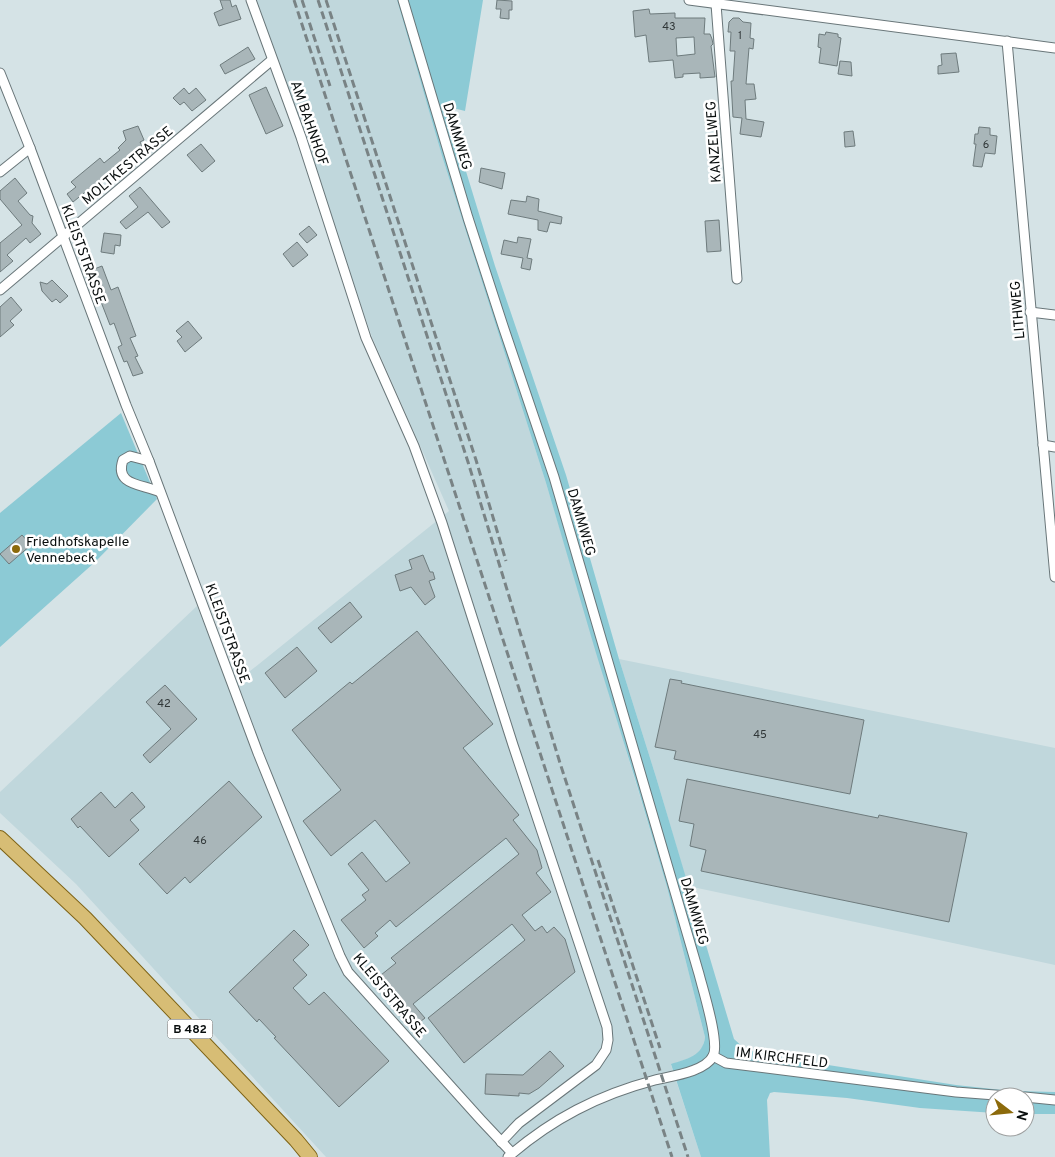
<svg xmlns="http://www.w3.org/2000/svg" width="1055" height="1157" font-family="Overpass,sans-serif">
<rect width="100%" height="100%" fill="#d5e3e6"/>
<g fill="#c0d7dc">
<polygon points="255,0 397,0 442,156 546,483 667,887 705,1037 703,1046 697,1055 671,1065 701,1157 326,1157 76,884 0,813 0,792 197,606 229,688 449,511 372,337"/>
<polygon points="619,659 1055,748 1055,965 688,886 656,777"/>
</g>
<g fill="#8ccad5">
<path d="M397,0H483L465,111L449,107L461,155L495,266L566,475L619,659L656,777L734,1039L745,1049L777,1057L956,1085L1011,1091L1055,1092V1114H1025V1097H995V1113L920,1108L847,1098L774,1092L770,1093L767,1100L770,1157H701L671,1064C687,1059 703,1056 705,1037L667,887L636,782L596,653L546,483L442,156Z"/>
<polygon points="121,413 157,499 95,562 0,647 0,513"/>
</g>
<g fill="#a9b6b9" stroke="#6e7b7d" fill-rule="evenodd">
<polygon points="220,0 230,0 232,7 236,5 241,19 219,26 214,13 223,9"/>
<polygon points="497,0 512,1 512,10 509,10 509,19 500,18 501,9 496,9"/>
<path d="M649,9L650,14L675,13V18H705L704,34H710L712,39L713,44L711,46L715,77L700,78V73L683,74V77L675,78L673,60L649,62L646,35L635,37L633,11ZM694,37L695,54L677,56L676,38Z"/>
<polygon points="733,18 739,18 743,22 751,23 750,38 754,39 753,49 749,48 746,84 754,84 756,99 745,100 746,119 764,122 761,137 740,134 742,118 733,117 731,81 733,81 735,51 730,51 731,32 728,32 729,22"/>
<polygon points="826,32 838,34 838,37 841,38 837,66 819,63 821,48 818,47 819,34 825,35"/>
<polygon points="248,47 255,59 225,74 220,65"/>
<polygon points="956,53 959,72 938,74 938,66 942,65 941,54"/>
<polygon points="840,61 851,62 852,76 838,74"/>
<polygon points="266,87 283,126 266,134 249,95"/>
<polygon points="184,88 189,94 196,88 206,100 192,111 184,102 180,105 173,98"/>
<polygon points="138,126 144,140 140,142 142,146 73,202 67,194 76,187 71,182 100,158 104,163 120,150 118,148 126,140 123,131"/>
<polygon points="979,127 990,128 990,135 997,136 995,154 985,153 982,167 973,166 976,144 974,144 975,134 978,134"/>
<polygon points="853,131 855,146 845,147 844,132"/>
<polygon points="201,144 215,161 202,172 187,155"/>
<polygon points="481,168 505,173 502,189 479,182"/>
<polygon points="15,178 27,193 18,201 30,215 33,216 32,223 41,234 30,243 26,238 7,255 13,261 0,272 0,243 22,225 0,199 0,191"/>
<polygon points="140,187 170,222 162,228 148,212 126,229 120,222 138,207 129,196"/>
<polygon points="527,196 539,199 538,211 562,217 561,224 550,222 547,232 538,230 538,220 508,214 511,200 526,202"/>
<polygon points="719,220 721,251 707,252 705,221"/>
<polygon points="309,226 317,235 307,243 299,234"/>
<polygon points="104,233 121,235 120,246 115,245 114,254 101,252"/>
<polygon points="518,237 531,239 527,258 532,259 530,270 521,268 523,258 501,254 504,240 517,243"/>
<polygon points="297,242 308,255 293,267 283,254"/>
<polygon points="102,266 111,290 118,287 136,336 130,338 138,356 135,357 143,373 133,376 127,361 124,362 118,347 122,345 114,323 110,325 89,271"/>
<polygon points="52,280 68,296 60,303 56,299 52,302 42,291 40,282 47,284"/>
<polygon points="11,297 22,310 10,321 14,325 0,337 0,307"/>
<polygon points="188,321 202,338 185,352 177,341 182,337 176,331"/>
<polygon points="22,535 31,545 9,564 0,554"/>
<polygon points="423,555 430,572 433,572 435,579 429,581 435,597 425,605 411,587 400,591 395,575 412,569 409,560"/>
<polygon points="350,602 362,617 331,643 318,628"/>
<polygon points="417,631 493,724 463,748 519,815 513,820 537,850 542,868 536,873 551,892 522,915 535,931 542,926 547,933 554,927 565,939 575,972 464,1063 428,1018 525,940 512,924 413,1004 425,1018 416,1025 413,1021 411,1023 404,1013 405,1012 387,989 385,990 376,979 396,963 391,958 519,854 506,838 396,927 390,920 375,933 378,936 364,948 341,920 366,900 362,895 369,890 348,864 362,852 386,882 410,863 375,820 331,856 303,821 341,790 292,730 350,682 352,684"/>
<polygon points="297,647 317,671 285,698 265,673"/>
<polygon points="670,679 682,681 681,683 864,720 850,794 674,759 676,751 655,747"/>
<polygon points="165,685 197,719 150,763 143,755 171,729 146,702"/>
<polygon points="687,779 878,818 879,815 967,833 949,922 701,871 706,850 690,846 694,824 679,821"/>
<polygon points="229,781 262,817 190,883 185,877 167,894 139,864"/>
<polygon points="101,792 115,808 132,792 145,807 130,820 139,830 109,857 80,826 78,828 71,819"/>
<polygon points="294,930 309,945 293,960 307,975 293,988 309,1005 324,992 389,1061 339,1107 274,1038 276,1037 259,1019 257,1022 229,992"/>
<polygon points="550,1051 564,1066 539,1088 529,1094 519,1093 519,1096 485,1094 486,1074 523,1075"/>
</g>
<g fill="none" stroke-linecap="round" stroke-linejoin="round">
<defs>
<g id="street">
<polyline points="251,0 301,137 366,338 414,446 442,523 513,745 607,1027 608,1040 606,1050 596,1065 519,1123 501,1142"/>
<path d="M403,0L468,218L503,326L554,477L699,974C703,990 720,1043 713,1056C705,1072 671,1076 655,1080C598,1095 552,1119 508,1157"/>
<polyline points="689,0 1055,48"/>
<polyline points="716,4 737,279"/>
<polyline points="1007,41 1055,577"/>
<polyline points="0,73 30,148 126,405 149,461 258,753 340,956 348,972 481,1120 512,1153"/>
<polyline points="0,172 30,148"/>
<polyline points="0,290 272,60"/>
<polyline points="1030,312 1055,315"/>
<polyline points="1043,445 1055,447"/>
<path d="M149,461L130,456L123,460C114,486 143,484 160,492"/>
<polyline points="713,1056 726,1063 956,1092 1020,1097"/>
<polyline points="1025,1097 1055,1100"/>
</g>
<polyline id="primary" points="0,838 85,918 296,1140 310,1157"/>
</defs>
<use href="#street" stroke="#697679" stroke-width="11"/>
<use href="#primary" stroke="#7e6315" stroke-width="16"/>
<use href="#street" stroke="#fff" stroke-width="9"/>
<use href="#primary" stroke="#d7bd75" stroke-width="14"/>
<g stroke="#798385" stroke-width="3" stroke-dasharray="8 4" stroke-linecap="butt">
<polyline points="294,0 672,1157"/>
<polyline points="302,0 330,86"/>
<polyline points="318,0 468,462 560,763 688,1157"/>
<polyline points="326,0 476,460 506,561"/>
<polyline points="598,860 660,1048"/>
</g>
</g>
<circle fill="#8c6a0b" stroke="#fff" stroke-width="2" cx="16" cy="549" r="5"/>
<g text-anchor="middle" stroke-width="5" stroke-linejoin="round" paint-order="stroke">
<g font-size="11" fill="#313839">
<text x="669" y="30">43</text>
<text x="740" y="39">1</text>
<text x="986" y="148">6</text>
<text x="164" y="707">42</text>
<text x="760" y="738">45</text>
<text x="200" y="844">46</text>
</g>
<rect fill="#fff" stroke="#535656" stroke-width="1" x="167.5" y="1019.5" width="45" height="19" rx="4"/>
<g font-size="12" font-weight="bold" fill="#090e0e">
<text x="190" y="1033">B 482</text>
</g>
<g font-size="14" fill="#090e0e" stroke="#fff">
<text transform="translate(310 123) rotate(71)" y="5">AM BAHNHOF</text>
<text transform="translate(458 136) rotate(73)" y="5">DAMMWEG</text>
<text transform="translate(713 142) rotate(-94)" y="5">KANZELWEG</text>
<text transform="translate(127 165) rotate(-40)" y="5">MOLTKESTRASSE</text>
<text transform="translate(84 254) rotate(70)" y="5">KLEISTSTRASSE</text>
<text transform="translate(1017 310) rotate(-95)" y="5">LITHWEG</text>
<text transform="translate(582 522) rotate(74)" y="5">DAMMWEG</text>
<text transform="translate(228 633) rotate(70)" y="5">KLEISTSTRASSE</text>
<text transform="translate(695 911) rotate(74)" y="5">DAMMWEG</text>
<text transform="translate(390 995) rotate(50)" y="5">KLEISTSTRASSE</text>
<text transform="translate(782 1057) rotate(7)" y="5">IM KIRCHFELD</text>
</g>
<g font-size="14" fill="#090e0e" stroke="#fff" text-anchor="start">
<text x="26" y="546">Friedhofskapelle<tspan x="26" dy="16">Vennebeck</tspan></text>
</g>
</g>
<g transform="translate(1010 1112) rotate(106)"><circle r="24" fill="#ffffff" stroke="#9d9f9f"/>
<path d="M0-4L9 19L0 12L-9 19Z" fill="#8c6a0b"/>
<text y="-8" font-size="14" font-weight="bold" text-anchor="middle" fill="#090e0e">N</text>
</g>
</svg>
